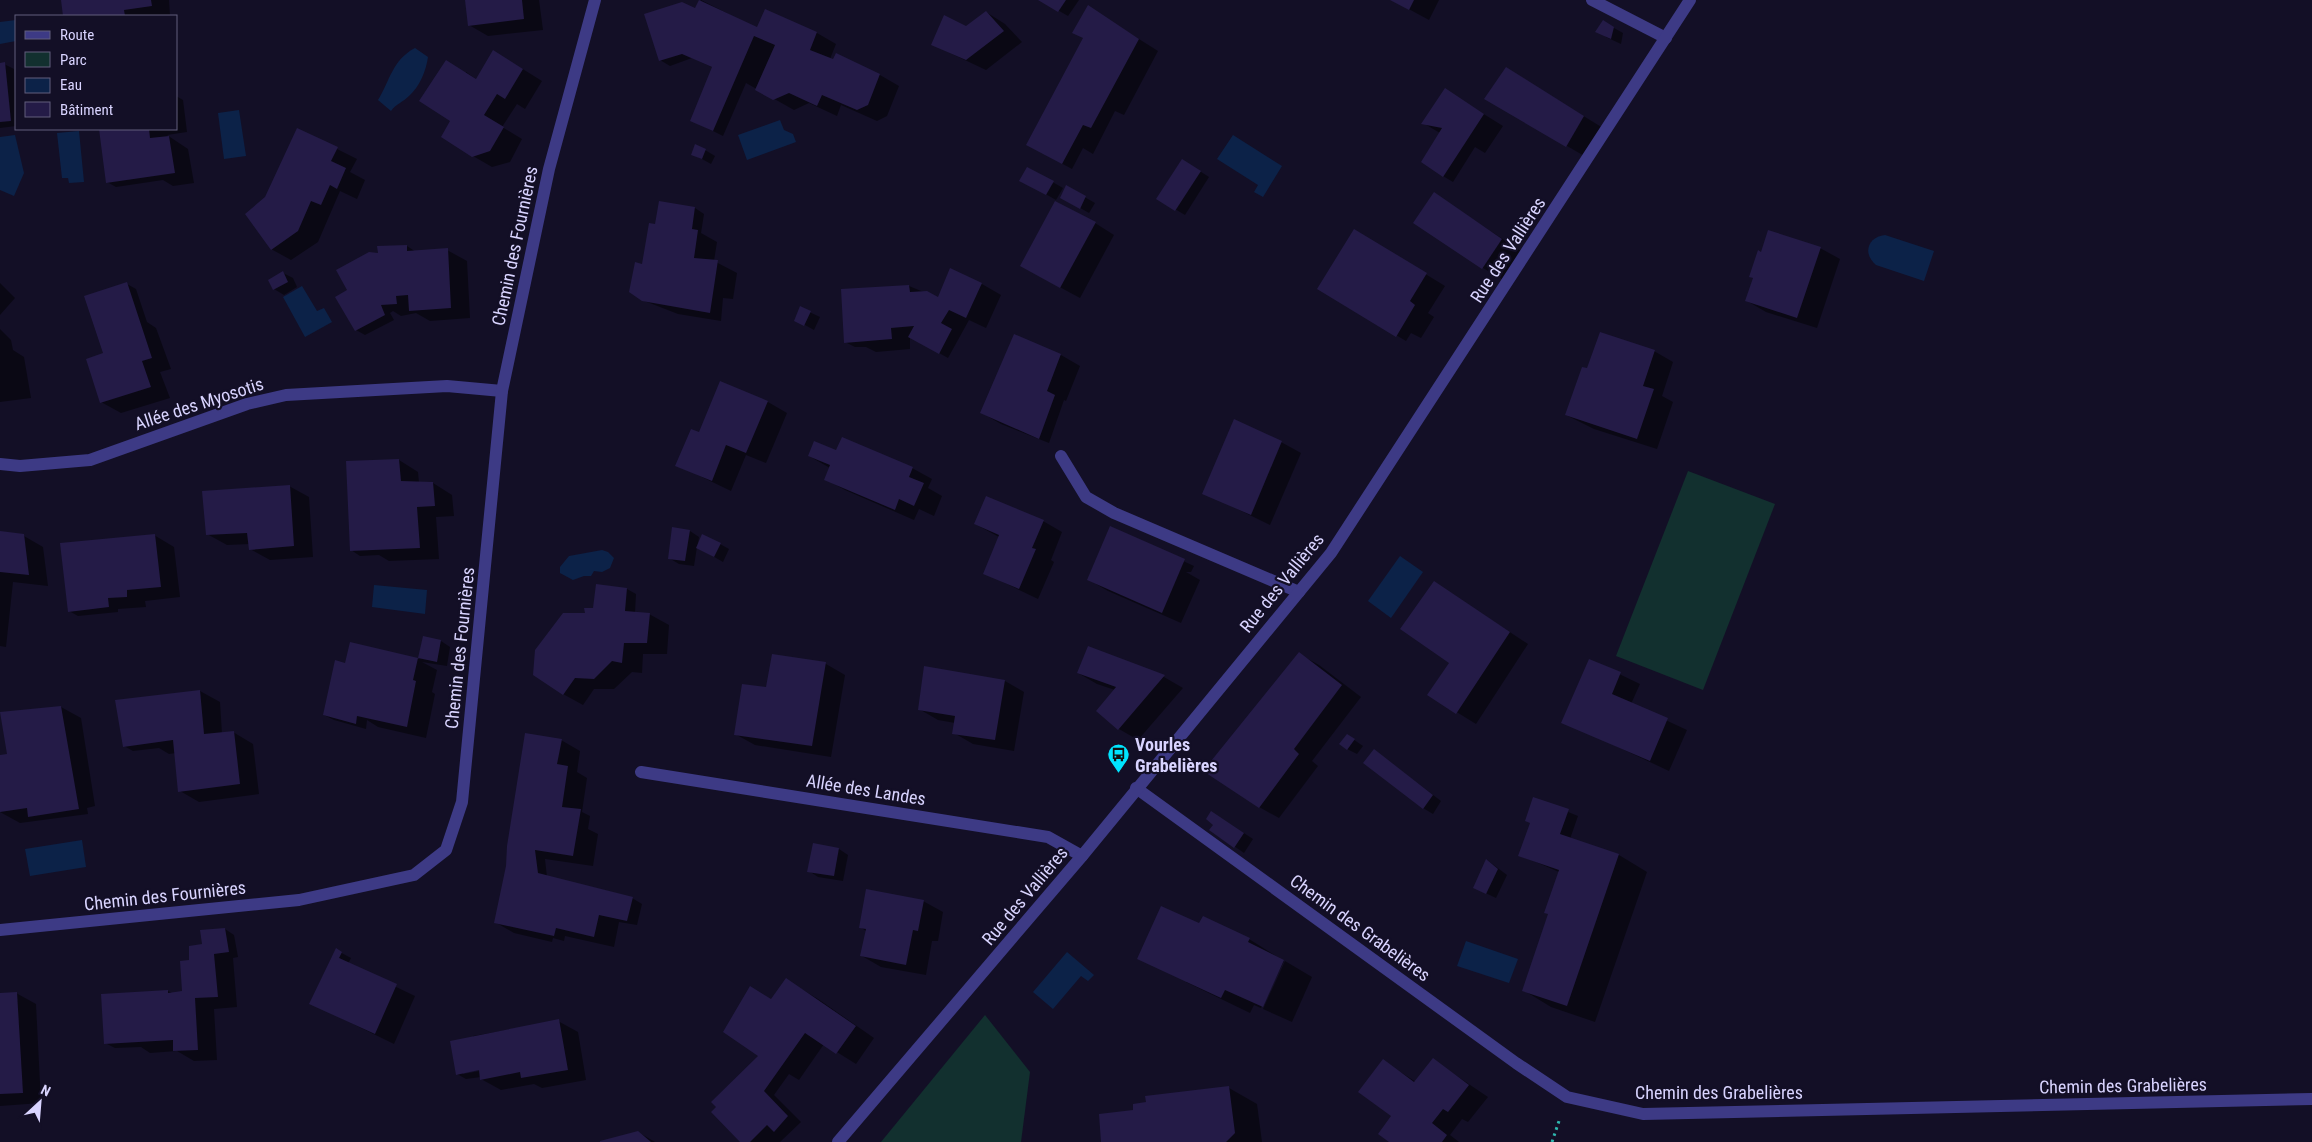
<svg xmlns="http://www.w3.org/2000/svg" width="2312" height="1142" font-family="'Roboto Condensed',sans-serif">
<rect width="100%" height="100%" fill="#130f26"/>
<g fill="#12302f">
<polygon points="1688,471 1775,504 1703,690 1616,656"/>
<polygon points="985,1015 1030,1072 1021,1142 881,1142"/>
</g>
<g fill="#0c2248">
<polygon points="16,20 16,41 0,44 0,22"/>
<path d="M415,48L428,57C426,71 420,86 409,96C403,102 396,104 391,111L378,100C390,81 392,60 415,48Z"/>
<polygon points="239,110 246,156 224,159 218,113"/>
<polygon points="780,120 784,130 793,134 796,142 747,160 738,135"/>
<polygon points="79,131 84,182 69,183 68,178 62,178 57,133"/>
<polygon points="15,135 24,173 14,196 0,190 0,137"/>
<polygon points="1233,135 1282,166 1263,197 1254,192 1258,185 1217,159"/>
<path d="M1885,235L1934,251L1924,281L1876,265C1862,253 1868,237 1885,235Z"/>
<polygon points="302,286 317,311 324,308 332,322 305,337 283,297"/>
<polygon points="602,550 608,552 614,558 610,568 602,572 594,571 591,576 584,576 573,580 560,573 560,567 569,556"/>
<polygon points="1400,556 1423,572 1391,618 1368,601"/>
<polygon points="374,585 427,590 425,614 372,607"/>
<polygon points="82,840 86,867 30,876 25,849"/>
<polygon points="1466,941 1518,959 1509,983 1457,966"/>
<polygon points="1067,952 1094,975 1088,981 1081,976 1053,1009 1033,992"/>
</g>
<g fill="#0007" fill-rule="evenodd">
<polygon points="62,0 169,0 170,16 64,16"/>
<polygon points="466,0 539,0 543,30 488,36 469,25"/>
<polygon points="701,0 758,29 765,11 817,33 836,44 830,59 880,75 899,86 887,116 877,121 841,105 837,116 809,103 794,110 746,83 723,136 701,125 714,68 692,58 670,66 660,60"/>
<polygon points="1040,0 1079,0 1068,16"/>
<polygon points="1392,0 1439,0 1429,20"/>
<polygon points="1088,7 1158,51 1124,115 1115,111 1093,154 1083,148 1072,169 1037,150 1084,39"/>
<polygon points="986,12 1005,24 1022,42 986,70 933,45 966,27"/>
<polygon points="1603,22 1623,33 1621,44 1606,37"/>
<polygon points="513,63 542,81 525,109 517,104 502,127 522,139 510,162 492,167 473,156 452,121 466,72 477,80"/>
<polygon points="0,64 4,64 14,69 16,126 0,128"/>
<polygon points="1525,80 1603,128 1586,157 1486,99"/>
<polygon points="1445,90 1503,126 1485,153 1475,147 1453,182 1443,176 1440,133 1423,123"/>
<polygon points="176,96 183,100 187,132 167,135 188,149 194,183 173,186 163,180 116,187 107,182 100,129 176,129"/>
<polygon points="307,134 357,159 350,172 365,180 357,199 340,191 318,242 291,260 271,249 266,198"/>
<polygon points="705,150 715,156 711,164 693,154"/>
<polygon points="1192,166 1209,177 1185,215 1158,199"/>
<polygon points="1028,168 1063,188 1056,200 1021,180"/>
<polygon points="1067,187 1095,203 1089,213 1061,197"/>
<polygon points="1434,194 1521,251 1502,279 1483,268"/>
<polygon points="660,203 695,208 704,214 701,233 717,242 714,261 737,273 733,299 723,298 721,321 678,314 642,300"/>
<polygon points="1095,223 1114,235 1080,298 1041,277"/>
<polygon points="1373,242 1445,286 1428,313 1434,317 1421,338 1411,333 1406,341 1319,289"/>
<polygon points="407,246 416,252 447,250 467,261 470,318 430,321 416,313 401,316 393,311 390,313 394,320 365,335 356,330 349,290 379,254"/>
<polygon points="1820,248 1840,259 1817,328 1766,312 1747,301 1754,279 1750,276"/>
<polygon points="283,273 293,278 297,287 284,295 274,289"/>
<polygon points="0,283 15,298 0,315"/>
<polygon points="127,284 136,289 147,322 156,328 171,369 160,372 170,398 121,413 101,402 105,354"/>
<polygon points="982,284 1001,295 986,328 969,320 948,358 912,338 910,338 910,349 876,352 866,347 855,347 845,342 909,286 938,298"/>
<polygon points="801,308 820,317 814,330 796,320"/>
<polygon points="0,329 11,340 13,350 24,357 31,398 0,402"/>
<polygon points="1014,335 1061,355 1080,366 1066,401 1064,400 1049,443 1001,424 982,413"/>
<polygon points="1654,351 1673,362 1662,396 1673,402 1657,449 1594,429 1566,415 1588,370"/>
<polygon points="721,383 768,402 787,413 766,463 746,455 731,491 677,465 700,433"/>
<polygon points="1281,442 1301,453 1270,525 1219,500"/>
<polygon points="837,452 912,468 932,479 928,488 942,496 934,516 919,509 914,520 845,490 825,479 830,468 809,456"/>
<polygon points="399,460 418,472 419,483 433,483 452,495 454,516 436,517 439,559 389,561 379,555 360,556 351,550"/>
<polygon points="289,486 309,497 313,557 270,560 250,549 250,544 227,545 207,534"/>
<polygon points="1043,521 1062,532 1051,560 1054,562 1038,599 984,573 999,537 975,524"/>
<polygon points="1111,528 1194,566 1191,572 1186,572 1200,580 1181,623 1108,591 1089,580"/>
<polygon points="690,531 699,537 698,544 720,544 729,549 723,562 697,547 694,566 679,564 669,558"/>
<polygon points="0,533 24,536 43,547 48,586 13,582 6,647 0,646"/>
<polygon points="154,535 174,547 180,597 145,601 146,607 118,609 118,612 78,616 69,611"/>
<polygon points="1434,582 1528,644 1476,724 1429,695 1451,662"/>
<polygon points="597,585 627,589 636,594 635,613 649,614 669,625 667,654 643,654 642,673 632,672 614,689 594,689 583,705 563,694 586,615 599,610"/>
<polygon points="424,637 441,641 450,647 447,666 422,662 437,670 432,692 435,694 426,738 378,727 367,720 366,729 334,720 324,715 346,664 351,644 419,659"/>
<polygon points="1088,647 1164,677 1183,688 1138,740 1119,729 1098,711 1115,690 1097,684 1078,673"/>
<polygon points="1299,654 1319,665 1361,697 1312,761 1318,766 1279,818 1259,807"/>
<polygon points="773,656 826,664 845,675 831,757 755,745 735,734 772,689"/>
<polygon points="1590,660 1640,684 1631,704 1687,730 1669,771 1603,740"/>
<polygon points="1005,681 1024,692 1014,751 973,744 954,733 955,723 938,720 919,709"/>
<polygon points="200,691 220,702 222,734 233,732 253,744 259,794 199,802 180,791 176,753 169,754 159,748 133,751 124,746 116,701"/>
<polygon points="61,707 81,718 95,806 87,808 88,814 20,823 0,812 0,757 9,755"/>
<polygon points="1347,735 1363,746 1357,754 1347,749"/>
<polygon points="561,740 580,751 577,772 587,778 582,812 590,816 588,829 598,834 593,866 545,859 547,877 604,890 632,898 642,904 637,925 619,922 614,947 565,936 564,941 553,938 552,942 514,933 495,922"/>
<polygon points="1374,750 1441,801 1433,814 1423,808"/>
<polygon points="1534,798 1578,816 1570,839 1619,855 1647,872 1595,1022 1551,1007 1523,990 1550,915 1559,872 1520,855 1531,823"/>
<polygon points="1221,818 1253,839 1244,853 1211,830"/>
<polygon points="839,849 848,855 843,881 818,877 809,871"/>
<polygon points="1487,860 1507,875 1496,898 1475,888"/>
<polygon points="923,901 943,912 938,941 932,941 926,975 881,967 862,956 866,931 860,927"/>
<polygon points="225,929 234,935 238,957 233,958 237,1007 214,1009 217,1060 194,1061 177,1051 150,1053 141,1047 115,1048 105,1043 103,995 168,991 172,993 183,992 194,961 203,945"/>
<polygon points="1249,939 1284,961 1261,1008 1254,1005 1250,1013 1186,982"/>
<polygon points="336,950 351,958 348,964 415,996 394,1044 310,1003 332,957 342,961 343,960 334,955"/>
<polygon points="1285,961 1312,977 1292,1022 1263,1009"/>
<polygon points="786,980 818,999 874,1038 856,1064 824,1044 799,1080 789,1074 774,1095 801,1122 780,1142 742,1142 758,1058 772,1001"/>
<polygon points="16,993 36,1004 41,1103 0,1106 0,994"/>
<path d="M558,1021L578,1032L586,1080L542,1088L534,1084L501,1090L481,1079V1077L466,1079L457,1074L474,1039L473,1036ZM484,1068L485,1070L463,1074V1072Z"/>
<polygon points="1433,1060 1488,1097 1468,1122 1462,1119 1450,1135 1459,1142 1391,1142 1392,1116 1383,1061 1416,1082"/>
<polygon points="1229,1088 1257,1104 1262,1142 1103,1142 1135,1112"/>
<polygon points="638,1132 655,1142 603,1142"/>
</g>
<g fill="#241b47">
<polygon points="61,0 151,0 152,6 124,10 125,16 63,16"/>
<polygon points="465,0 522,0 524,19 468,26"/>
<polygon points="699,0 757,27 765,9 817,32 810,50 833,59 836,53 880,74 868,105 857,110 822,95 817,106 789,93 773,100 755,90 775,45 754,36 713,131 690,121 712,67 682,54 659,61 644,14 682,2 695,8"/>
<polygon points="1038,0 1066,0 1058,12"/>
<polygon points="1390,0 1414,0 1409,10"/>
<polygon points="1088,5 1139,39 1091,128 1083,125 1062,164 1026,145 1083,38 1072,33"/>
<polygon points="986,11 1004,31 966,60 931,45 944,15 966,26"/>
<polygon points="1603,20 1614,27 1611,39 1595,32"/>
<polygon points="493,50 523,69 505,99 497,94 484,115 504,127 490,151 472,157 441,137 450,121 419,101 446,60 476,79"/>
<polygon points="5,62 11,121 0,122 0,63"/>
<polygon points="1506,67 1584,116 1566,147 1484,99"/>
<polygon points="1445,88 1484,114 1443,177 1421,162 1442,128 1421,124"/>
<polygon points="297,128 338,147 331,161 346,168 337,189 330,185 321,205 311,201 298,231 271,250 245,214 265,197"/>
<polygon points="99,129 149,129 150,138 169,136 175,173 106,183"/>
<polygon points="695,144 706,149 702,159 691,155"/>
<polygon points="1182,159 1201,171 1175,211 1156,199"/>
<polygon points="1027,167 1054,181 1046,195 1019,181"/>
<polygon points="1066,185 1086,196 1080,209 1060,198"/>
<polygon points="1434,192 1502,239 1482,269 1413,223"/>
<polygon points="659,201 695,207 692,229 698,230 694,258 718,260 710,313 642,301 629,292 635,262 642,264 649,223 655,224"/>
<polygon points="1055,201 1096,222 1060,288 1020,266"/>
<polygon points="1354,229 1427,273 1410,301 1415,305 1396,337 1317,289"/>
<polygon points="1768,230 1821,247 1797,318 1745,301 1753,278 1749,277 1758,250 1761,252"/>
<polygon points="407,245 407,251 448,248 451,308 409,311 408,295 396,296 397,304 381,305 385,315 355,331 335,297 347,290 336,270 369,252 378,253 377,246"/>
<polygon points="950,268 982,283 966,318 949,310 941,323 952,329 939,354 908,337 914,326 891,328 892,339 844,343 841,289 909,285 910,292 927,291 938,297"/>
<polygon points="283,271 288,282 273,290 268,280"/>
<polygon points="127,282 152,358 142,361 151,387 100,403 86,359 103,353 84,296"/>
<polygon points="800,306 811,311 804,326 794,321"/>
<polygon points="1600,332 1655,350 1643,386 1654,389 1637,439 1565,415 1582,367 1587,368"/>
<polygon points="1014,334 1061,354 1047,391 1055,395 1039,439 980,413"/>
<polygon points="720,381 768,401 746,453 726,445 712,481 675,466 691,429 699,432"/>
<polygon points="1234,419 1282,441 1251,515 1202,494"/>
<polygon points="842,437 913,467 909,477 924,483 914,506 899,499 895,510 824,480 830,465 808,456 814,441 836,450"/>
<polygon points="399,459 401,481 433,482 435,506 417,507 420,548 350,551 346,461"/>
<polygon points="290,485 294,546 249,550 247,533 206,535 202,491"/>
<polygon points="986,496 1044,520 1032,548 1036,549 1019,589 983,574 999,535 974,524"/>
<polygon points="1110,526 1185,559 1162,613 1087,580"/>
<polygon points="672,527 690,530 685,561 668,559"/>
<polygon points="0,531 24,534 29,575 0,572"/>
<polygon points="155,534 161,587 127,590 127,597 108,598 109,607 68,612 60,543"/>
<polygon points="702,534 721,543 714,557 696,548"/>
<polygon points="1434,581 1510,632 1456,714 1427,695 1449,663 1400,629"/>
<polygon points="596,584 627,588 625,611 650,613 647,643 624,643 622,663 612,661 594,679 575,678 563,695 533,675 535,650 563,613 585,613 584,608 593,608"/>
<polygon points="423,636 441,640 437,662 418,658"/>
<polygon points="350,642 418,658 413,680 416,681 407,727 357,716 356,724 323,715 335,660 345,663"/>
<polygon points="1088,646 1165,675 1118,730 1096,711 1116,687 1077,673"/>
<polygon points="1299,652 1342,685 1294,749 1299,754 1259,808 1203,771"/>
<polygon points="772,654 826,662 812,746 734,735 742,684 766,687"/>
<polygon points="1589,659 1621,672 1612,694 1668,718 1650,761 1561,723"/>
<polygon points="924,666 1005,680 995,740 952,734 955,716 918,710"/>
<polygon points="200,690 204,734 234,731 240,784 178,792 173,740 123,747 115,700"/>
<polygon points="61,706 79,809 28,817 27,808 0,812 0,755 7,754 0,712"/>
<polygon points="525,733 562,739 557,764 568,766 562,807 581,809 573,856 535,850 538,873 633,897 627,921 599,915 594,937 556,928 554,936 494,923 506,866 507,846"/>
<polygon points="1347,734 1355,739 1347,750 1339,744"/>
<polygon points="1374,749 1433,795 1423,809 1363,763"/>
<polygon points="1533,797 1569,809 1560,834 1619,854 1567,1006 1522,991 1548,914 1544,913 1559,870 1518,856 1530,823 1525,821"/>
<polygon points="1211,811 1244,833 1234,848 1209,830 1213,825 1206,819"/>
<polygon points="813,843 839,848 834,876 807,872"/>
<polygon points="1486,859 1498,869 1486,894 1473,888"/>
<polygon points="866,889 924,900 918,931 913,930 906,965 860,956 866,929 859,928"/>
<polygon points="1161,906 1199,923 1203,916 1250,938 1248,942 1284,960 1263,1007 1225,990 1221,998 1137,959"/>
<polygon points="225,928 229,952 214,954 218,997 195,998 198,1050 173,1051 173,1040 104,1044 101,994 168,990 168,993 182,991 180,961 189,960 189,946 202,944 200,930"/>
<polygon points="336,948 342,952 339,958 397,984 375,1034 309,1004"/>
<polygon points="786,978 856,1026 836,1054 805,1033 764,1091 788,1116 774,1132 767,1125 750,1142 740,1142 711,1112 716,1107 711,1102 758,1056 723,1032 750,986 771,999"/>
<polygon points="17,992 23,1093 0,1094 0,993"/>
<polygon points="559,1019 568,1070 521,1078 520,1072 480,1080 479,1070 456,1075 450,1041"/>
<polygon points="1433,1058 1469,1085 1448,1112 1443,1109 1432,1123 1447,1135 1442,1142 1389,1142 1378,1134 1391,1116 1358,1092 1383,1059 1414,1082"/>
<polygon points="1229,1086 1235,1133 1226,1142 1101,1142 1099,1114 1133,1110 1133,1104 1146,1102 1145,1096"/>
<polygon points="638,1131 651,1142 600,1142 600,1141"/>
</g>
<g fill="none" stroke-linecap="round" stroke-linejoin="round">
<polyline stroke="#2fb8b0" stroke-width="3" stroke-dasharray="2.5 4" stroke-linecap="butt" points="1552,1142 1559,1121"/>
<g stroke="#3d3a85" stroke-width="12">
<polyline points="1592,0 1666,38"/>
<polyline points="1061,456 1086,497 1114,513 1299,592"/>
</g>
<g stroke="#3d3a85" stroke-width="12">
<polyline points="0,464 20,466 90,460 247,404 286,395 447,386 502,391"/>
<polyline points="641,772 1048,837 1082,856"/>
<polyline points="1136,788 1516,1063 1567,1097 1643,1114 2312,1099"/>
<polyline points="0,930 299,900 414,875 446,850 462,802 502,391 549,169 595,0"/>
<polyline points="838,1142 1082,856 1331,553 1690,0"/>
</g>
</g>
<defs>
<symbol id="bus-pin" viewBox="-11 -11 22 30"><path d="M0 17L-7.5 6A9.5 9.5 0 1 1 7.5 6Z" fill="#00e5ff" stroke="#130f26"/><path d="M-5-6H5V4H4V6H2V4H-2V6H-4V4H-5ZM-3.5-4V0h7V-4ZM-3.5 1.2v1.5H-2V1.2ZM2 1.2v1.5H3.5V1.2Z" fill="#111"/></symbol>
</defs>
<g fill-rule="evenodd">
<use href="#bus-pin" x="1106" y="742" width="25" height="34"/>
</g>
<g text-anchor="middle" stroke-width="4.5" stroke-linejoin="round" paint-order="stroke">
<g font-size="18" fill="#d9d4ff" stroke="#130f26">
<text transform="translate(515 246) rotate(-78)" y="6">Chemin des Fournières</text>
<text transform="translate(1508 250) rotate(-57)" y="6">Rue des Vallières</text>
<text transform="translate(199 404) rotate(-18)" y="6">Allée des Myosotis</text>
<text transform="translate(1282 583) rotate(-51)" y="6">Rue des Vallières</text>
<text transform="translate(460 648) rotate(-84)" y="6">Chemin des Fournières</text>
<text transform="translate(866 790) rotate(9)" y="6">Allée des Landes</text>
<text transform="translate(165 896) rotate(-6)" y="6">Chemin des Fournières</text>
<text transform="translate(1025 896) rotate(-50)" y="6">Rue des Vallières</text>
<text transform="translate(1360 928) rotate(36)" y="6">Chemin des Grabelières</text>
<text transform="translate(2123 1086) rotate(-1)" y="6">Chemin des Grabelières</text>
<text x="1719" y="1099">Chemin des Grabelières</text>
</g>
<g font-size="18" font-weight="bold" fill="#d9d4ff" stroke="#130f26" text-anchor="start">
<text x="1135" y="751">Vourles<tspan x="1135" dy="21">Grabelières</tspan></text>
</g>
</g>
<rect x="15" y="15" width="162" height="115" fill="#130f26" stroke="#625e7d"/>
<rect x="25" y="31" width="25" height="8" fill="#3d3a85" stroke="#625e7d"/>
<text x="60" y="40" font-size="15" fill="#d9d4ff">Route</text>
<rect x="25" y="52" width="25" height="15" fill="#12302f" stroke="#625e7d"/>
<text x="60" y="65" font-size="15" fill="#d9d4ff">Parc</text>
<rect x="25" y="78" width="25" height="15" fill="#0c2248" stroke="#625e7d"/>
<text x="60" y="90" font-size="15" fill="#d9d4ff">Eau</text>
<rect x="25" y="102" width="25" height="15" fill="#241b47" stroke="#625e7d"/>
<text x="60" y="115" font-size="15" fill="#d9d4ff">Bâtiment</text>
<g transform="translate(40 1102) rotate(26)" stroke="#130f26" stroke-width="4" paint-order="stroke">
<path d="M0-4L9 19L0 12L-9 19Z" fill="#d9d4ff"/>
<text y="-8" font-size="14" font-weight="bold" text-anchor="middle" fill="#d9d4ff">N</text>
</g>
</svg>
